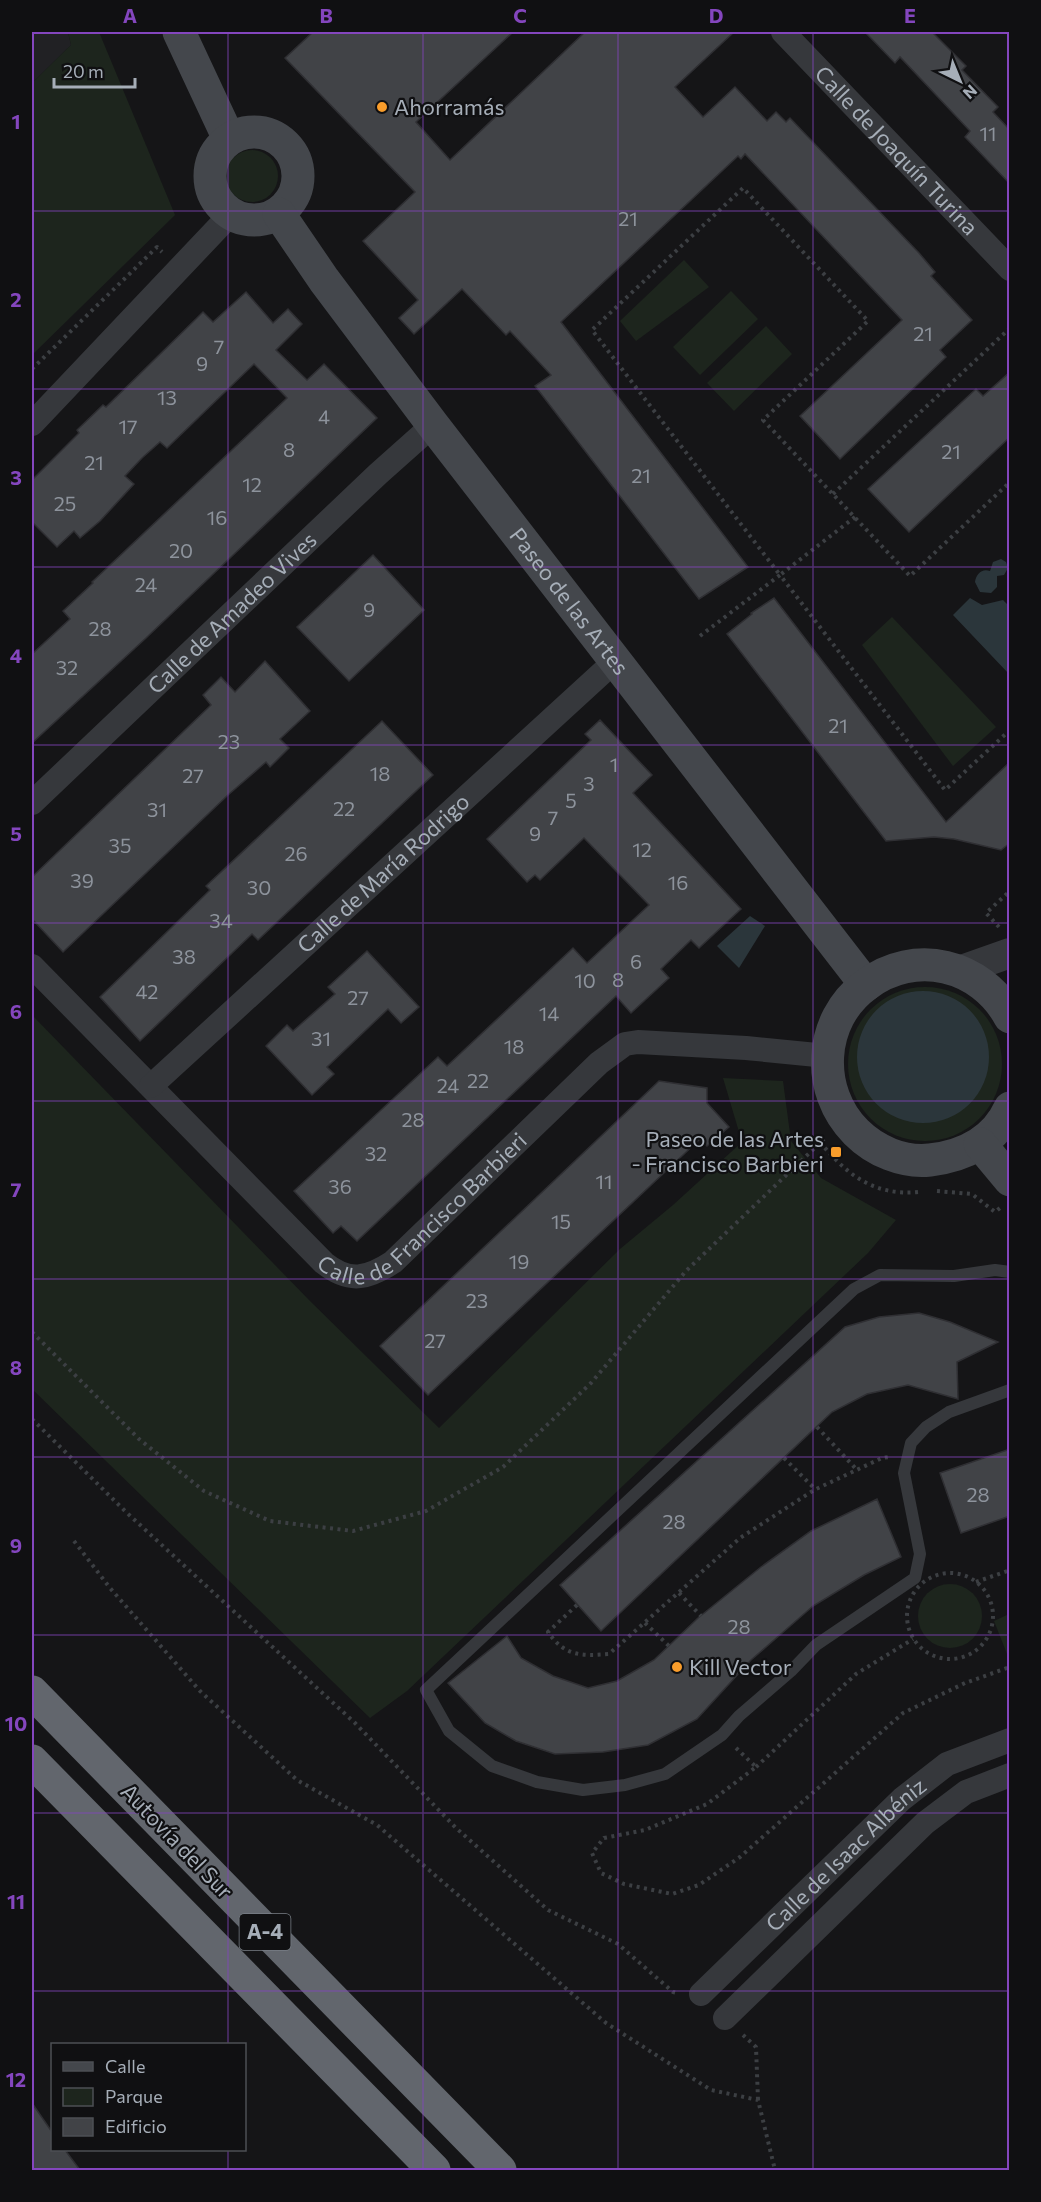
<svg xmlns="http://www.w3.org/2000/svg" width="1041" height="2202" font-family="Commissioner,sans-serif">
<rect width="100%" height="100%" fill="#151517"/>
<polygon fill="#212124" points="32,32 68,32 71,45 32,83"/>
<g fill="#1d251d">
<polygon points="68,32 99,32 175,215 32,355 32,83 71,45"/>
<circle cx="252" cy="176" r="26"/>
<polygon points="684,260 709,287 636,341 620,321"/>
<polygon points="731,291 758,319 700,375 673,347"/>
<polygon points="766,326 792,354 734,411 707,383"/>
<polygon points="892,617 996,727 953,766 862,645"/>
<circle cx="925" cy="1064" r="77"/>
<polygon points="32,1015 309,1300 439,1428 620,1249 673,1205 742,1142 723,1078 783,1081 791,1141 821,1178 896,1220 868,1253 407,1691 370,1718 32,1389"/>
<circle cx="950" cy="1616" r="32"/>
<polygon points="1009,1614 1010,1659 1009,1659 994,1621"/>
</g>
<g fill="#2b363b">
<path d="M1001,559L1006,562L1008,568L1004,575L997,576V587L991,593L980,592L975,582C976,574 982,568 990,571L993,562Z"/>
<polygon points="970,598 982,605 1003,600 1009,606 1009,674 953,615"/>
<polygon points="750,916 765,926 739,968 717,946"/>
<circle cx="923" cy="1057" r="66"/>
</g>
<g fill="#414347" stroke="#2f2f33" stroke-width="1.5">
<polygon points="313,32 513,32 416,122 450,160 585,32 734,32 675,87 703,117 735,87 767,121 776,112 786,122 790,118 919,253 935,272 931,276 972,320 940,350 946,357 840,459 800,416 902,320 745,154 741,159 738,156 561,322 748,567 699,599 535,386 551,375 510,331 506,335 462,289 414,334 399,318 418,300 363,241 415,192 285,58"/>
<polygon points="865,32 932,32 966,66 962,70 998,107 993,112 1010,130 1010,184 965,137 970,131 936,95 900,57 895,63"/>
<polygon points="246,292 273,323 288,309 302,324 276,350 307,380 324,364 377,418 146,638 32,743 32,654 70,619 63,611 93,583 92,582 287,398 254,364 167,448 160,442 142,458 125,476 134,484 100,521 80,538 74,531 57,547 32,522 32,480 79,433 77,430 103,405 106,407 203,312 213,322"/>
<polygon points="1010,372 1010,437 909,532 868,489 976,389 983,396"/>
<polygon points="373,555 424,610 349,681 297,627"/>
<polygon points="774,598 946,822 1010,762 1010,843 1001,850 954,839 934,837 886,841 727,634 752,614 751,613"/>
<polygon points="265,661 310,711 280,739 289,748 270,767 266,762 228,795 63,952 32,919 32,877 211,705 203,695 221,677 235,692"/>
<polygon points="600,720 652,775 633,793 741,909 699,948 691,940 661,969 669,978 631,1013 616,996 357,1241 341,1226 333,1233 294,1191 438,1057 447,1066 573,948 587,963 649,905 584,838 540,880 535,875 527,882 487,839 591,740 585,734"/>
<polygon points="382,721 433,775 258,940 252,934 140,1041 100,997 210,890 206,886"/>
<polygon points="367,951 419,1007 401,1023 388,1009 327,1067 334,1074 312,1095 266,1046 287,1025 293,1031 335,994 328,987"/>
<polygon points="659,1081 707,1088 707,1103 729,1127 707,1146 700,1139 428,1395 380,1346"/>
<polygon points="919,1313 950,1322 998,1342 957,1362 958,1399 908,1385 867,1394 832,1412 601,1631 560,1585 845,1327 879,1317"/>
<polygon points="1010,1449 1010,1516 961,1533 940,1473"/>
<polygon points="877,1499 901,1557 864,1575 813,1606 751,1660 697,1719 648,1745 603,1752 555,1754 516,1741 485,1723 448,1683 507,1636 521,1658 553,1676 588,1688 617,1681 654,1660 698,1618 761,1567 811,1531"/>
<polygon points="32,2103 52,2132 52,2150 65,2150 80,2170 32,2170"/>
</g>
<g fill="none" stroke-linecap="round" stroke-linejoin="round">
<g stroke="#3c3f43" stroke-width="4" stroke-dasharray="3 4.5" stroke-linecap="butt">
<polyline points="32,369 157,247 162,252"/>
<polyline points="833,494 1010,328"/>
<polyline points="855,517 780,575 592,330 743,188 868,321 763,420 910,576 1010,482"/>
<polyline points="700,636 780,575 945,790 1010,730"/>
<polyline points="999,927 986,913 1010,891"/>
<path d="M820,1142C847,1175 874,1196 918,1192"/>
<polyline points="937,1191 972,1194 995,1212 1000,1208"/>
<polyline points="32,1332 139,1439 204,1491 270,1521 353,1531 426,1511 503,1467 591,1383 686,1271 824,1139"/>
<polyline points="32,1419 126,1512 355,1723 456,1828 548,1910 618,1944 673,1992 677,1993"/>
<polyline points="817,1427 857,1470"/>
<polyline points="784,1458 815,1489"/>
<polyline points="74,1541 110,1588 200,1691 297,1780 377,1825 606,2023 711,2090 758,2100 775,2170"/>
<circle cx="950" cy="1616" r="43"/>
<polyline points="976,1582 1010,1570"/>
<polyline points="679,1593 701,1616"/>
<path d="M577,1605L548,1632C565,1657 582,1656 609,1654L740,1538L814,1490L882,1458L889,1457"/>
<polyline points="645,1623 669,1646"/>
<polyline points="736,1748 756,1767 707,1804 645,1830 604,1838 592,1853 601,1873 624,1884 672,1894 699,1885 740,1857 903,1713 965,1683 1010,1667"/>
<polyline points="756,1767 856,1674 913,1639"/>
<polyline points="743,2035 756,2047 758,2100"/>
</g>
<polyline stroke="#36383c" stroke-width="12" points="1010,1272 995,1270 954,1276 880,1275 854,1289 426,1690 449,1731 492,1766 537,1782 583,1790 625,1785 665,1774 722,1735 739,1716 791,1671 816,1645 915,1578 920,1554 904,1473 911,1443 926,1427 949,1412 1010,1390"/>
<g stroke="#36383c" stroke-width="24">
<path id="s1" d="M783,32L1010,269"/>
<polyline points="32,424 231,214"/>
<path id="s2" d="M32,803L378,474L433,425"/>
<path id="s3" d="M32,966L324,1263C349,1283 367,1279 393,1262L599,1063L625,1044L638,1042L746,1048L827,1056"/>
<path id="s4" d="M151,1086L615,661"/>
<path id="s5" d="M701,1994L902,1799L947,1764L1010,1740"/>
<polyline points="725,2018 925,1823 966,1792 1010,1775"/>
</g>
<polyline stroke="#36383c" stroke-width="30" points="959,971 1010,953"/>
<g stroke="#44474c" stroke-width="33">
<polyline points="179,32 229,139"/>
<circle cx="254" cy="176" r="44"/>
<path id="s6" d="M279,214L324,280L433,425L866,985"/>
<path d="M1010,1017C981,964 915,948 866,985C818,1020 815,1091 856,1132C875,1151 903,1163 930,1160C964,1156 995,1141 1010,1108"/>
<polyline points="980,1144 1010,1180"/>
</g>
<g stroke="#62666d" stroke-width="33">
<polyline points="32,1692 500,2170"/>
<polyline points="32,1761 434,2170"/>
</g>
</g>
<path fill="none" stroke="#8446be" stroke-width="1.5" stroke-opacity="0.55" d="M228,32V2044M423,32V2170M618,32V2170M813,32V2170M32,211H1010M32,389H1010M32,567H1010M32,745H1010M32,923H1010M32,1101H1010M32,1279H1010M32,1457H1010M32,1635H1010M32,1813H1010M32,1991H1010M228,2150V2170"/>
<g fill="#f99d2b" stroke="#101012" stroke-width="2">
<circle cx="382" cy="107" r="6"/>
<rect x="830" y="1146" width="12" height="12" rx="3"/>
<circle cx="677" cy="1667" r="6"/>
</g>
<g text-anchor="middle" stroke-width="4.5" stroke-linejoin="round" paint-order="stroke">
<g font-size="20" fill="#8d939c">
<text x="988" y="141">11</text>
<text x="628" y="226">21</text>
<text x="923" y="341">21</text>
<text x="219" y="354">7</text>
<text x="202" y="371">9</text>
<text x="167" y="405">13</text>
<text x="324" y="424">4</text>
<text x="128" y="434">17</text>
<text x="289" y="457">8</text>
<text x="951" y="459">21</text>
<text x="94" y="470">21</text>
<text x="641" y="483">21</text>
<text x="252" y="492">12</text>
<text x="65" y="511">25</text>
<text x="217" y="525">16</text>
<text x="181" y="558">20</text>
<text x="146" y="592">24</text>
<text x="369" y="617">9</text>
<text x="100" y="636">28</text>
<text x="67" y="675">32</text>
<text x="838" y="733">21</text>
<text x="229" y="749">23</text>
<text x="614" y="772">1</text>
<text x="380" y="781">18</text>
<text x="193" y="783">27</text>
<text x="589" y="791">3</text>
<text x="571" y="808">5</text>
<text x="344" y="816">22</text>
<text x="157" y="817">31</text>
<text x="553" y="825">7</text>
<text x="535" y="841">9</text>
<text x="120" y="853">35</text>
<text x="642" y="857">12</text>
<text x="296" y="861">26</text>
<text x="82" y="888">39</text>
<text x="678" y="890">16</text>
<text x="259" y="895">30</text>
<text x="221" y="928">34</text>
<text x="184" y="964">38</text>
<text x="636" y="969">6</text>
<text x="618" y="987">8</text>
<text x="585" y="988">10</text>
<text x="147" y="999">42</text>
<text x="358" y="1005">27</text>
<text x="549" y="1021">14</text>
<text x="321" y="1046">31</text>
<text x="514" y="1054">18</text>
<text x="478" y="1088">22</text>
<text x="448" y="1093">24</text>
<text x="413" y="1127">28</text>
<text x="376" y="1161">32</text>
<text x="604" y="1189">11</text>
<text x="340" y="1194">36</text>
<text x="561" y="1229">15</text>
<text x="519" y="1269">19</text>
<text x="477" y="1308">23</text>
<text x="435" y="1348">27</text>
<text x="978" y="1502">28</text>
<text x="674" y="1529">28</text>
<text x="739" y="1634">28</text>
</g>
<rect fill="#101012" stroke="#797f86" stroke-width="1.5" x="239.5" y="1914" width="51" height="36" rx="4.5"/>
<g font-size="21" font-weight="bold" fill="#a6aeb8">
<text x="265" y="1939">A-4</text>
</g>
<g font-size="22" fill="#a6aeb8" stroke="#101012" text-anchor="start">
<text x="394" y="115">Ahorramás</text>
<text x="824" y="1147" text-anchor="end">Paseo de las Artes<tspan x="824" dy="25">- Francisco Barbieri</tspan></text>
<text x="689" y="1675">Kill Vector</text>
</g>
<g font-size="22" fill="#a6aeb8" stroke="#101012">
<text dy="8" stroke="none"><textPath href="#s1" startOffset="164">Calle de Joaquín Turina</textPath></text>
<text dy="8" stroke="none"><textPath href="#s6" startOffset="484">Paseo de las Artes</textPath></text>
<text dy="8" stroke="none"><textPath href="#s2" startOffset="276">Calle de Amadeo Vives</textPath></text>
<text dy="8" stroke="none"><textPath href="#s4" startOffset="315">Calle de María Rodrigo</textPath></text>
<text dy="8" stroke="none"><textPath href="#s3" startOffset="542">Calle de Francisco Barbieri</textPath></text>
<text transform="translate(177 1841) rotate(46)" y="8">Autovía del Sur</text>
<text dy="8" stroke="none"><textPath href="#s5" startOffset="201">Calle de Isaac Albéniz</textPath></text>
</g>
</g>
<rect width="1041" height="2202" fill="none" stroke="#101012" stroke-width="66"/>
<rect x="51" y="2043" width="195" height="108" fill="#101012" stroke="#4c4f54" stroke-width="1.5"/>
<rect x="63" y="2062" width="30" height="9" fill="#44474c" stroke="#4c4f54" stroke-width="1.5"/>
<text x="105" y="2073" font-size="18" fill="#a6aeb8">Calle</text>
<rect x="63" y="2088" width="30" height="18" fill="#1d251d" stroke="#4c4f54" stroke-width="1.5"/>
<text x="105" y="2103" font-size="18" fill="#a6aeb8">Parque</text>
<rect x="63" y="2118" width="30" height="18" fill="#414347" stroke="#4c4f54" stroke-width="1.5"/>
<text x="105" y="2133" font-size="18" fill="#a6aeb8">Edificio</text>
<g transform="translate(960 81) rotate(137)" stroke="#101012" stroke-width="4.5" paint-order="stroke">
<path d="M0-4.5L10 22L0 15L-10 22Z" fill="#a6aeb8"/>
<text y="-9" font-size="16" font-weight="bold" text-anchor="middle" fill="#a6aeb8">N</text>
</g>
<path d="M54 78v9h81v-9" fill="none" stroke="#a6aeb8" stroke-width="3"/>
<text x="63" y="78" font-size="18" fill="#a6aeb8" stroke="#101012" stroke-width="4.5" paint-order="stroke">20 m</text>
<rect x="33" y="33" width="975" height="2136" fill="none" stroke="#8446be" stroke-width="2"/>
<g font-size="20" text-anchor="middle" font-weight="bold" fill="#8446be">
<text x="130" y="23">A</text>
<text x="326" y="23">B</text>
<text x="520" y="23">C</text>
<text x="716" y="23">D</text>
<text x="910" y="23">E</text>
<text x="16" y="129">1</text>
<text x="16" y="307">2</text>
<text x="16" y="485">3</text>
<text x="16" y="663">4</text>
<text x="16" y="841">5</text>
<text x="16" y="1019">6</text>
<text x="16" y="1197">7</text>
<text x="16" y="1375">8</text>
<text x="16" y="1553">9</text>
<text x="16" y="1731">10</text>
<text x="16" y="1909">11</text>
<text x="16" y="2087">12</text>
</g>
</svg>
